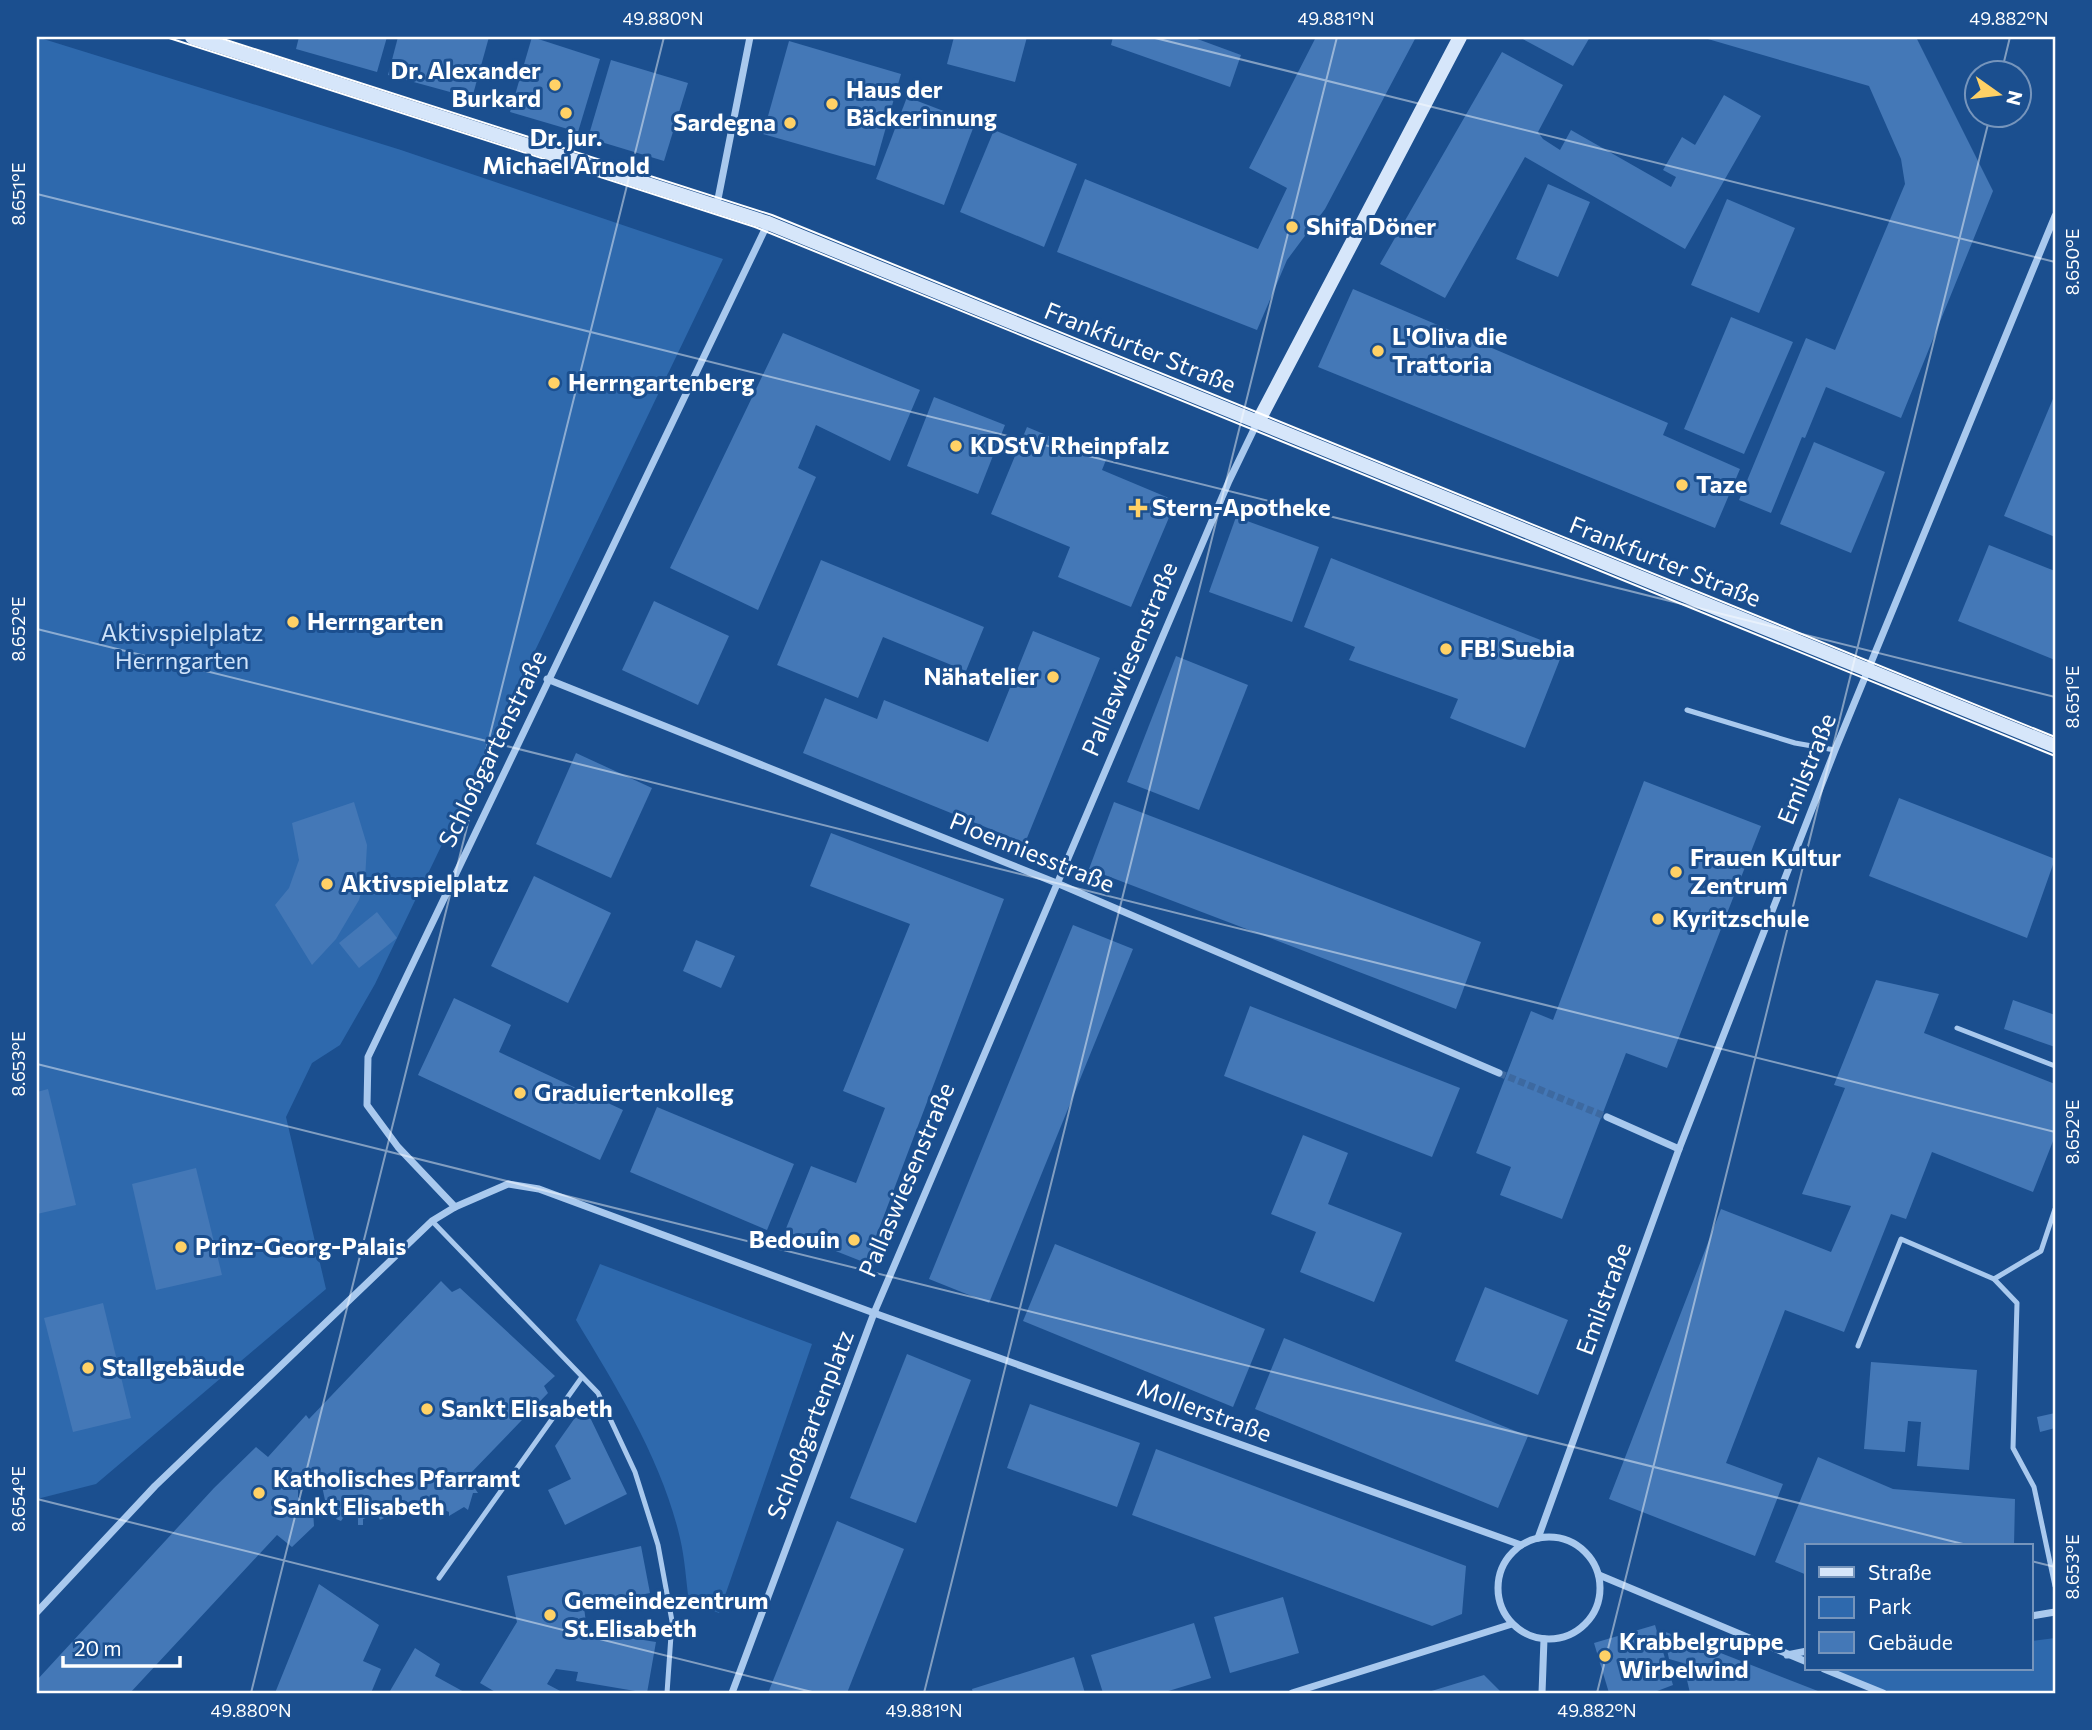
<svg xmlns="http://www.w3.org/2000/svg" width="2092" height="1730" font-family="Commissioner,sans-serif">
<rect width="100%" height="100%" fill="#1b4f8f"/>
<g fill="#2e69ad">
<polygon points="37,37 401,150 723,259 375,984 340,1045 312,1063 286,1117 326,1289 96,1484 37,1499"/>
<path d="M600,1264L812,1344L719,1613L689,1602C686,1581 685,1559 680,1538C662,1460 617,1388 576,1320Z"/>
<polygon points="2055,1638 2055,1693 1883,1693 1832,1672 1854,1669 2031,1669 2031,1641"/>
</g>
<g fill="#4478b7">
<polygon points="299,37 387,37 377,72 296,49"/>
<polygon points="398,37 489,37 472,98 388,75"/>
<polygon points="532,37 600,59 578,132 510,112"/>
<polygon points="954,37 1027,37 1015,82 947,64"/>
<polygon points="1113,37 1192,37 1241,55 1230,87 1111,45"/>
<polygon points="1316,37 1416,37 1325,209 1287,260 1257,330 1057,252 1085,179 1258,249 1287,188 1249,168"/>
<polygon points="1519,37 1590,37 1573,66"/>
<polygon points="1701,37 1916,37 1993,191 1901,418 1826,387 1805,438 1802,437 1771,513 1739,500 1806,338 1835,350 1905,184 1901,159 1869,86"/>
<polygon points="789,41 901,74 875,166 763,134"/>
<polygon points="1502,52 1563,85 1538,132 1543,139 1560,150 1571,130 1671,187 1676,177 1663,170 1682,137 1695,145 1724,95 1761,116 1685,249 1525,157 1445,298 1380,264"/>
<polygon points="611,60 688,83 664,161 588,138"/>
<polygon points="907,97 975,123 944,205 876,179"/>
<polygon points="994,130 1077,164 1044,247 960,212"/>
<polygon points="1548,184 1590,202 1558,277 1516,259"/>
<polygon points="1727,199 1795,228 1759,313 1691,285"/>
<polygon points="1353,289 1668,423 1663,435 1740,469 1715,528 1318,367"/>
<polygon points="1731,317 1793,342 1744,454 1684,429"/>
<polygon points="783,333 920,390 890,461 816,425 798,468 816,477 758,610 670,568"/>
<polygon points="2055,394 2055,537 2004,516"/>
<polygon points="934,397 1005,425 978,494 907,466"/>
<polygon points="1027,427 1106,460 1102,470 1176,501 1131,607 1058,577 1070,547 991,514"/>
<polygon points="1814,442 1885,472 1851,553 1780,524"/>
<polygon points="1236,517 1319,547 1292,622 1209,592"/>
<polygon points="1989,545 2055,571 2055,660 1958,621"/>
<polygon points="1331,558 1564,649 1525,748 1450,718 1458,699 1349,660 1355,647 1304,627"/>
<polygon points="821,560 984,627 966,671 883,637 858,698 777,665"/>
<polygon points="654,601 729,636 698,705 622,670"/>
<polygon points="1033,631 1100,658 1025,843 803,753 825,698 877,719 884,700 988,742"/>
<polygon points="1176,656 1248,685 1199,810 1127,782"/>
<polygon points="576,753 652,788 611,878 536,844"/>
<polygon points="1644,781 1761,826 1667,1068 1626,1053 1562,1219 1500,1195 1511,1167 1476,1153 1531,1011 1553,1020"/>
<polygon points="1899,798 2055,859 2027,938 1869,876"/>
<polygon points="354,802 367,845 365,880 359,900 336,939 312,965 275,905 289,888 299,860 292,823"/>
<polygon points="1114,802 1481,942 1456,1009 1089,869"/>
<polygon points="831,833 1004,899 866,1263 785,1231 811,1166 856,1183 885,1108 843,1091 910,924 810,886"/>
<polygon points="534,876 611,913 568,1003 491,966"/>
<polygon points="377,912 397,938 359,968 339,943"/>
<polygon points="1073,925 1133,949 989,1303 929,1279"/>
<polygon points="696,940 735,956 721,988 683,971"/>
<polygon points="1876,980 1939,994 1924,1033 2055,1084 2055,1136 2033,1192 1932,1152 1906,1219 1891,1214 1844,1332 1785,1310 1726,1463 1783,1484 1755,1556 1609,1499 1721,1209 1831,1252 1851,1206 1802,1194 1845,1088 1834,1085"/>
<polygon points="454,998 511,1025 499,1052 623,1110 600,1160 418,1075"/>
<polygon points="2013,1000 2055,1015 2055,1047 2004,1029"/>
<polygon points="1250,1006 1460,1088 1432,1157 1224,1076"/>
<polygon points="48,1089 76,1205 37,1214 37,1092"/>
<polygon points="657,1107 794,1164 767,1230 630,1172"/>
<polygon points="1303,1135 1348,1153 1328,1204 1402,1233 1374,1302 1300,1272 1316,1232 1271,1214"/>
<polygon points="196,1168 222,1275 156,1290 132,1184"/>
<polygon points="1055,1244 1265,1329 1233,1407 1023,1321"/>
<polygon points="441,1281 452,1292 460,1288 555,1376 544,1386 548,1393 467,1477 478,1493 473,1493 468,1510 464,1507 449,1516 449,1512 438,1507 435,1511 431,1507 434,1504 427,1498 422,1512 404,1511 402,1514 397,1505 394,1507 389,1503 381,1512 384,1518 380,1520 377,1514 363,1519 363,1525 358,1525 358,1518 345,1515 341,1521 336,1519 340,1513 330,1503 326,1505 322,1486 314,1485 315,1482 303,1470 292,1481 298,1488 298,1497 313,1511 314,1526 292,1547 277,1535 130,1693 37,1693 37,1680 214,1488 256,1447 268,1457 306,1415 309,1419"/>
<polygon points="1485,1287 1568,1320 1538,1395 1455,1361"/>
<polygon points="103,1303 131,1418 73,1432 44,1318"/>
<polygon points="1284,1338 1528,1436 1498,1508 1255,1409"/>
<polygon points="907,1354 971,1380 916,1523 850,1498"/>
<polygon points="1871,1362 1977,1370 1969,1470 1917,1466 1921,1422 1908,1421 1905,1452 1864,1449"/>
<polygon points="1030,1404 1140,1443 1117,1507 1007,1468"/>
<polygon points="584,1405 627,1494 565,1525 548,1490 571,1479 555,1446"/>
<polygon points="2055,1413 2055,1428 2040,1432 2037,1417"/>
<polygon points="1156,1449 1466,1566 1462,1614 1432,1626 1132,1515"/>
<polygon points="1818,1457 1893,1489 2015,1499 2014,1546 1807,1546 1807,1575 1775,1562"/>
<polygon points="837,1521 904,1549 847,1693 768,1693"/>
<polygon points="641,1546 650,1593 584,1607 587,1631 656,1642 647,1693 576,1681 578,1672 556,1669 547,1684 564,1693 497,1693 480,1683 517,1622 507,1576"/>
<polygon points="319,1584 379,1625 363,1661 381,1669 371,1693 275,1693"/>
<polygon points="1283,1597 1299,1653 1230,1673 1214,1617"/>
<polygon points="1194,1623 1211,1678 1162,1693 1103,1693 1091,1655"/>
<polygon points="1655,1625 1673,1685 1652,1693 1609,1693 1594,1643"/>
<polygon points="1663,1631 1690,1641 1823,1693 1690,1693 1683,1663 1669,1659"/>
<polygon points="415,1648 440,1664 435,1676 466,1693 390,1691"/>
<polygon points="1074,1657 1085,1693 973,1693 972,1689"/>
<polygon points="1484,1675 1502,1693 1425,1693"/>
</g>
<g fill="none" stroke-linecap="round" stroke-linejoin="round">
<polyline stroke="#3d69a0" stroke-width="7" stroke-dasharray="7 3.5" stroke-linecap="butt" points="1499,1073 1607,1117"/>
<g stroke="#a9c9ee" stroke-width="5">
<polyline points="1687,710 1795,743 1835,750"/>
<polyline points="1957,1028 2055,1066"/>
<polyline points="432,1221 598,1393 635,1472 658,1545 672,1621 667,1693"/>
<polyline points="1994,1279 2041,1251 2055,1209"/>
<polyline points="1858,1346 1901,1239 1994,1279 2017,1303 2013,1448 2034,1487 2055,1586"/>
<polyline points="439,1578 582,1377"/>
</g>
<g stroke="#a9c9ee" stroke-width="7">
<polyline points="717,204 750,37"/>
<polyline points="547,679 1059,884 1499,1073"/>
<polyline points="1607,1117 1679,1149"/>
<polyline points="455,1207 398,1147 367,1105 368,1057 768,223"/>
<circle cx="1549" cy="1588" r="51"/>
<polyline points="1538,1538 1679,1149 1835,750 2055,216"/>
<polyline points="1599,1575 1807,1662"/>
<polyline points="37,1612 155,1486 432,1221 455,1207 508,1184 539,1189 874,1313 1521,1545"/>
<polyline points="2031,1616 2055,1612"/>
<polyline points="1787,1655 1807,1651"/>
<polyline points="1824,1669 1883,1693"/>
<polyline points="732,1693 874,1313 1229,481 1258,421"/>
<polyline points="1292,1693 1512,1624"/>
<polyline points="1542,1693 1544,1639"/>
</g>
<g stroke="#d6e6fa" stroke-width="14">
<polyline points="192,37 768,223 2055,746"/>
<polyline points="1259,420 1460,37"/>
</g>
<g stroke="#fff" stroke-width="2">
<polyline points="166,37 755,227 2055,756"/>
<polyline points="217,37 772,215 2055,737"/>
</g>
</g>
<path fill="none" stroke="#fff" stroke-width="2" stroke-opacity="0.45" d="M1151,37L2055,262M2001,74L2010,37M37,194L2055,697M37,629L2055,1132M37,1064L1971,1546M37,1499L816,1693M2031,1561L2055,1567M251,1693L664,37M924,1693L1337,37M1597,1693L1990,116"/>
<g fill="#ffd166" stroke="#1b4f8f" stroke-width="2.5">
<circle cx="555" cy="85" r="7"/>
<circle cx="832" cy="104" r="7"/>
<circle cx="566" cy="113" r="7"/>
<circle cx="790" cy="123" r="7"/>
<circle cx="1292" cy="227" r="7"/>
<circle cx="1378" cy="351" r="7"/>
<circle cx="554" cy="383" r="7"/>
<circle cx="956" cy="446" r="7"/>
<circle cx="1682" cy="485" r="7"/>
<path d="M1134.5 497.5h7v7h7v7h-7v7h-7v-7h-7v-7h7z"/>
<circle cx="293" cy="622" r="7"/>
<circle cx="1446" cy="649" r="7"/>
<circle cx="1053" cy="677" r="7"/>
<circle cx="1676" cy="872" r="7"/>
<circle cx="327" cy="884" r="7"/>
<circle cx="1658" cy="919" r="7"/>
<circle cx="520" cy="1093" r="7"/>
<circle cx="854" cy="1240" r="7"/>
<circle cx="181" cy="1247" r="7"/>
<circle cx="88" cy="1368" r="7"/>
<circle cx="427" cy="1409" r="7"/>
<circle cx="259" cy="1493" r="7"/>
<circle cx="550" cy="1615" r="7"/>
<circle cx="1605" cy="1656" r="7"/>
</g>
<g text-anchor="middle" stroke-width="6" stroke-linejoin="round" paint-order="stroke">
<g font-size="24" font-weight="bold" fill="#fff" stroke="#1b4f8f" text-anchor="start">
<text x="541" y="79" text-anchor="end">Dr. Alexander<tspan x="541" dy="28">Burkard</tspan></text>
<text x="846" y="98">Haus der<tspan x="846" dy="28">Bäckerinnung</tspan></text>
<text x="776" y="131" text-anchor="end">Sardegna</text>
<text x="566" y="146" text-anchor="middle">Dr. jur.<tspan x="566" dy="28">Michael Arnold</tspan></text>
<text x="1306" y="235">Shifa Döner</text>
<text x="1392" y="345">L'Oliva die<tspan x="1392" dy="28">Trattoria</tspan></text>
<text x="568" y="391">Herrngartenberg</text>
<text x="970" y="454">KDStV Rheinpfalz</text>
<text x="1696" y="493">Taze</text>
<text x="1152" y="516">Stern-Apotheke</text>
<text x="307" y="630">Herrngarten</text>
<text x="1460" y="657">FB! Suebia</text>
<text x="1039" y="685" text-anchor="end">Nähatelier</text>
<text x="1690" y="866">Frauen Kultur<tspan x="1690" dy="28">Zentrum</tspan></text>
<text x="341" y="892">Aktivspielplatz</text>
<text x="1672" y="927">Kyritzschule</text>
<text x="534" y="1101">Graduiertenkolleg</text>
<text x="840" y="1248" text-anchor="end">Bedouin</text>
<text x="195" y="1255">Prinz-Georg-Palais</text>
<text x="102" y="1376">Stallgebäude</text>
<text x="441" y="1417">Sankt Elisabeth</text>
<text x="273" y="1487">Katholisches Pfarramt<tspan x="273" dy="28">Sankt Elisabeth</tspan></text>
<text x="564" y="1609">Gemeindezentrum<tspan x="564" dy="28">St.Elisabeth</tspan></text>
<text x="1619" y="1650">Krabbelgruppe<tspan x="1619" dy="28">Wirbelwind</tspan></text>
</g>
<g font-size="24" fill="#fff" stroke="#1b4f8f">
<text transform="translate(1140 348) rotate(22)" y="8">Frankfurter Straße</text>
<text transform="translate(1665 562) rotate(22)" y="8">Frankfurter Straße</text>
<text transform="translate(1130 659) rotate(-67)" y="8">Pallaswiesenstraße</text>
<text transform="translate(493 749) rotate(-64)" y="8">Schloßgartenstraße</text>
<text transform="translate(1807 769) rotate(-68)" y="8">Emilstraße</text>
<text transform="translate(1032 853) rotate(22)" y="8">Ploenniesstraße</text>
<text transform="translate(907 1180) rotate(-67)" y="8">Pallaswiesenstraße</text>
<text transform="translate(1604 1299) rotate(-70)" y="8">Emilstraße</text>
<text transform="translate(1204 1411) rotate(20)" y="8">Mollerstraße</text>
<text transform="translate(811 1425) rotate(-69)" y="8">Schloßgartenplatz</text>
</g>
<g font-size="24" fill="#cfe3fa" stroke="#1b4f8f">
<text x="182" y="641">Aktivspielplatz<tspan x="182" dy="28">Herrngarten</tspan></text>
</g>
</g>
<rect width="2092" height="1730" fill="none" stroke="#1b4f8f" stroke-width="77"/>
<rect x="1805" y="1544" width="228" height="126" fill="#1b4f8f" stroke="#7695bc" stroke-width="2"/>
<rect x="1819" y="1567" width="35" height="10" fill="#d6e6fa" stroke="#7695bc" stroke-width="2"/>
<text x="1868" y="1580" font-size="21" fill="#ffffff">Straße</text>
<rect x="1819" y="1597" width="35" height="21" fill="#2e69ad" stroke="#7695bc" stroke-width="2"/>
<text x="1868" y="1614" font-size="21" fill="#ffffff">Park</text>
<rect x="1819" y="1632" width="35" height="21" fill="#4478b7" stroke="#7695bc" stroke-width="2"/>
<text x="1868" y="1650" font-size="21" fill="#ffffff">Gebäude</text>
<g transform="translate(1998 94) rotate(104)"><circle r="33" fill="#1b4f8f" stroke="#7695bc" stroke-width="2"/>
<path d="M0-5L12 26L0 18L-12 26Z" fill="#ffd166"/>
<text y="-10" font-size="19" font-weight="bold" text-anchor="middle" fill="#ffffff">N</text>
</g>
<path d="M63 1656v10h117v-10" fill="none" stroke="#ffffff" stroke-width="3.5"/>
<text x="74" y="1656" font-size="21" fill="#ffffff" stroke="#1b4f8f" stroke-width="5" paint-order="stroke">20 m</text>
<rect x="38" y="38" width="2016" height="1654" fill="none" stroke="#fff" stroke-width="2.5"/>
<g font-size="18" text-anchor="middle" fill="#fff">
<text x="663" y="25">49.880°N</text>
<text x="1336" y="25">49.881°N</text>
<text x="2009" y="25">49.882°N</text>
<text transform="translate(19 194) rotate(-90)" y="6">8.651°E</text>
<text transform="translate(2073 262) rotate(-90)" y="6">8.650°E</text>
<text transform="translate(19 629) rotate(-90)" y="6">8.652°E</text>
<text transform="translate(2073 697) rotate(-90)" y="6">8.651°E</text>
<text transform="translate(19 1064) rotate(-90)" y="6">8.653°E</text>
<text transform="translate(2073 1132) rotate(-90)" y="6">8.652°E</text>
<text transform="translate(19 1499) rotate(-90)" y="6">8.654°E</text>
<text transform="translate(2073 1567) rotate(-90)" y="6">8.653°E</text>
<text x="251" y="1717">49.880°N</text>
<text x="924" y="1717">49.881°N</text>
<text x="1597" y="1717">49.882°N</text>
</g>
</svg>
